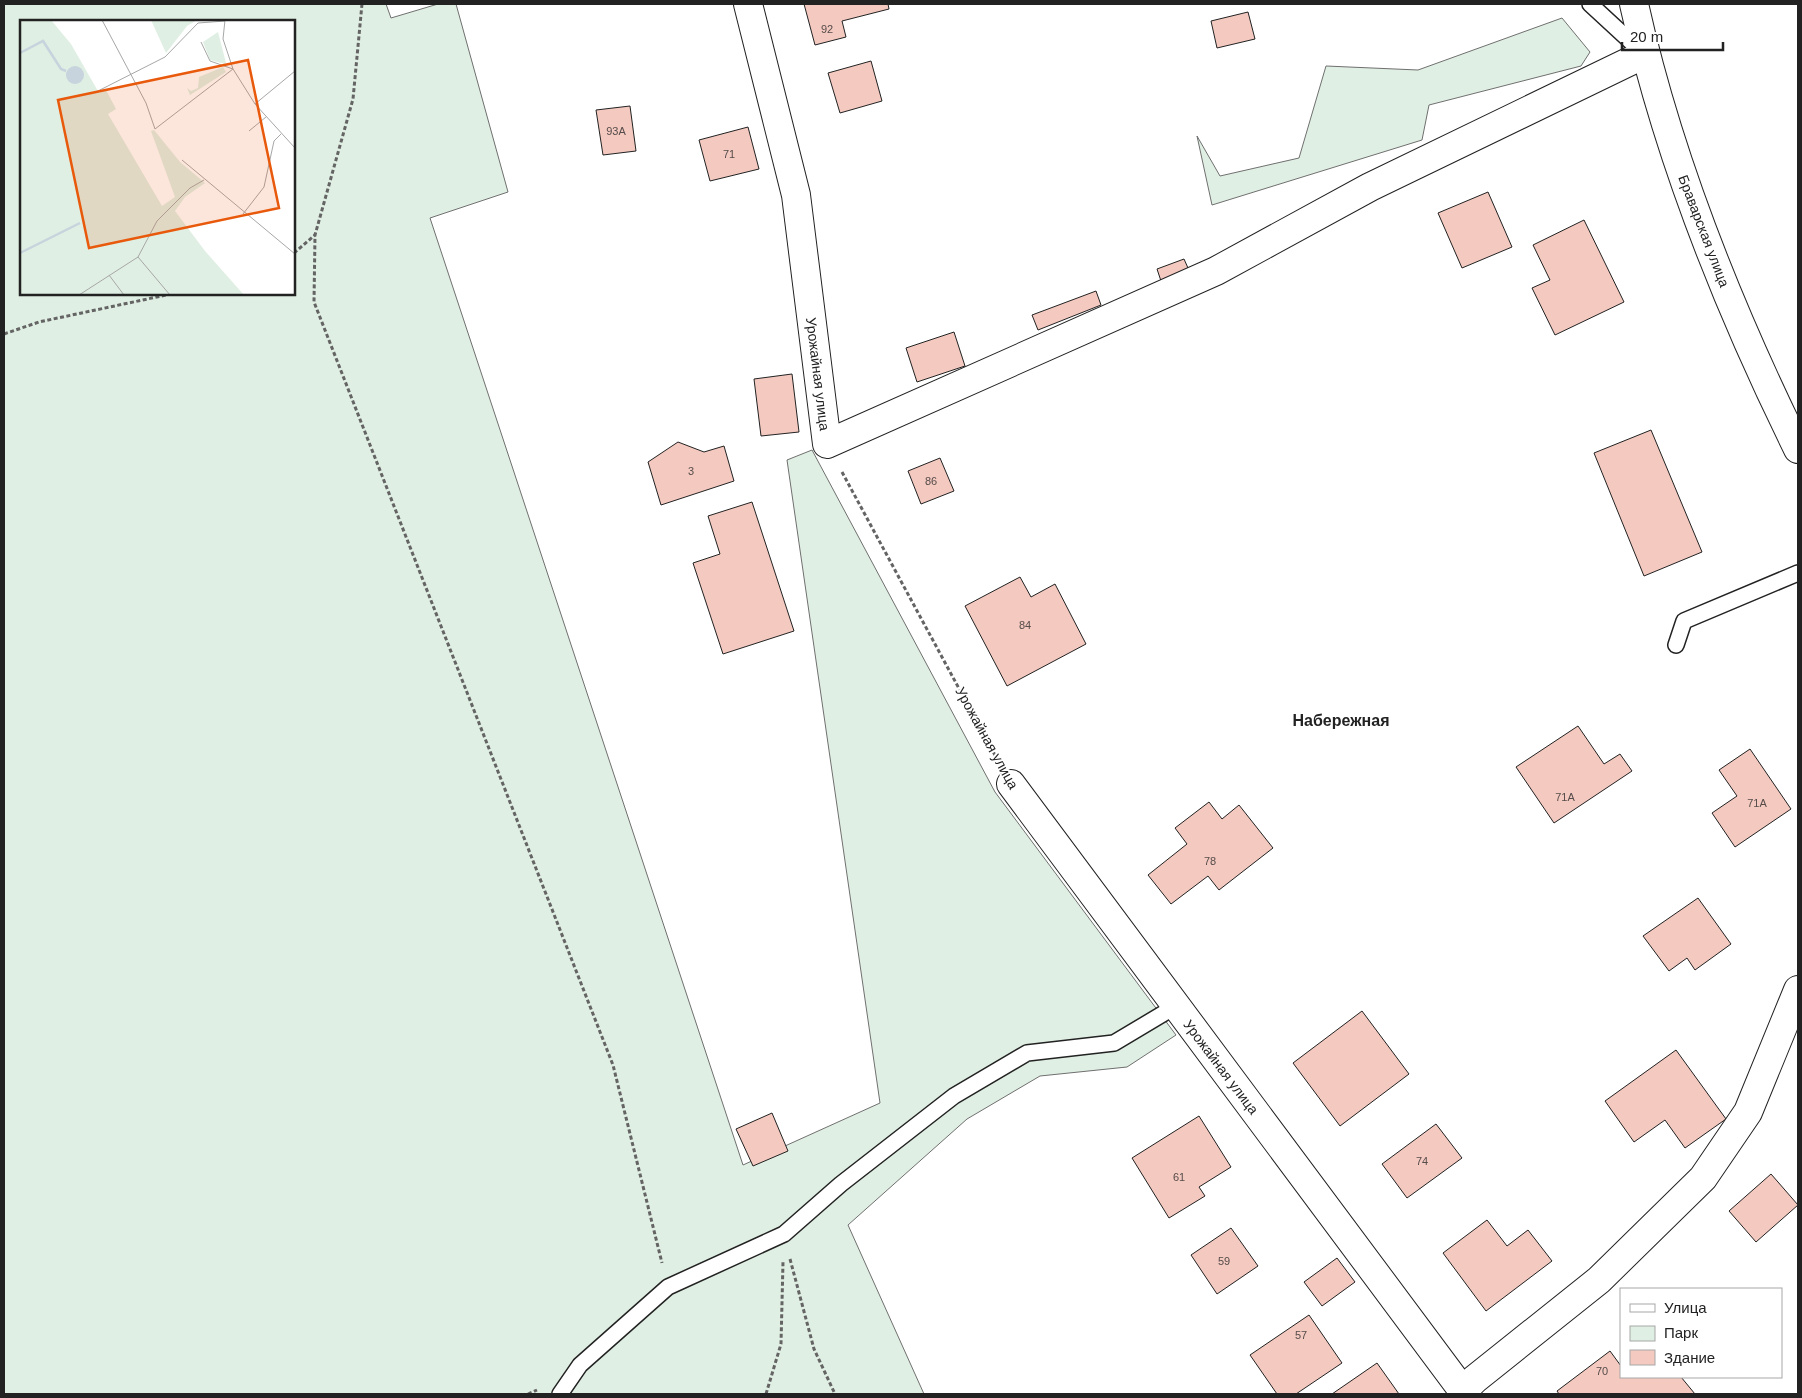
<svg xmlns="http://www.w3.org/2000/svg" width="1802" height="1398" font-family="Arial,sans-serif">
<rect width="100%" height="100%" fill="#fff"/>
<g fill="#e0efe3" stroke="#6f6f6f" fill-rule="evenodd">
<path d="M4,4H386L391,18L438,4H456L508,192L430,218L743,1165L880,1103L787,460L812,450L995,792L1176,1035L1127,1067L1040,1076L967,1119L848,1225L924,1394H4ZM21,21H294V294H21Z"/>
<polygon points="1562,18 1590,52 1581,66 1429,105 1422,140 1212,205 1197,136 1220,176 1299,158 1326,66 1418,70"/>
</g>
<g fill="#f3c9c0" stroke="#222">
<polygon points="804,4 888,4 889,9 842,21 846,37 815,45"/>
<polygon points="1248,12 1255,39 1217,48 1211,21"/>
<polygon points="871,61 882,101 840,113 828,73"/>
<polygon points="630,106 636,151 603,155 596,110"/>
<polygon points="748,127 759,169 710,181 699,140"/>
<polygon points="1488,192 1512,247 1462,268 1438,213"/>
<polygon points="1584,220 1624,302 1555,335 1532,288 1550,280 1533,245"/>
<polygon points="1184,259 1192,277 1163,287 1157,269"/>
<polygon points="1096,291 1101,305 1038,330 1032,315"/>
<polygon points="954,332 965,366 917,382 906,348"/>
<polygon points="792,374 799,432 761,436 754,379"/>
<polygon points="1651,430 1702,552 1644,576 1594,453"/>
<polygon points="678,442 704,452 724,446 734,481 661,505 648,462"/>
<polygon points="940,458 954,491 921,504 908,471"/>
<polygon points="752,502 794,631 723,654 693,563 720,554 708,516"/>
<polygon points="1020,577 1031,597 1055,584 1086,644 1007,686 965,606"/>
<polygon points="1578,726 1604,764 1620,754 1632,771 1554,823 1516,767"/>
<polygon points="1750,749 1791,809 1735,847 1712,813 1737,796 1719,770"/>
<polygon points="1209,802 1222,819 1239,805 1273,848 1219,890 1208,876 1171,904 1148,875 1187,844 1175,828"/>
<polygon points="1698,898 1731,944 1695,970 1687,958 1669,971 1643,936"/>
<polygon points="1362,1011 1409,1074 1340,1126 1293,1063"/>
<polygon points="1676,1050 1726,1119 1685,1148 1665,1120 1634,1142 1605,1101"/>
<polygon points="772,1113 788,1151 753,1166 736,1129"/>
<polygon points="1199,1116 1231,1167 1199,1187 1205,1196 1169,1218 1132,1158"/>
<polygon points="1436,1124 1462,1158 1407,1198 1382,1164"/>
<polygon points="1771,1174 1798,1205 1756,1242 1729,1211"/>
<polygon points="1487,1220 1507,1246 1528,1230 1552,1261 1486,1311 1443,1253"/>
<polygon points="1231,1228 1258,1266 1217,1294 1191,1255"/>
<polygon points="1337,1258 1355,1282 1322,1306 1304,1282"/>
<polygon points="1309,1315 1342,1363 1296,1394 1277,1394 1250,1355"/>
<polygon points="1610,1351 1621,1366 1621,1377 1681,1377 1695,1394 1559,1394 1557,1391"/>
<polygon points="1377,1363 1399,1394 1332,1394"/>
</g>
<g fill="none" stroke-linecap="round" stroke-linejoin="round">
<defs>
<g id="lane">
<polyline points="1590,4 1642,52"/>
<polyline points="1676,645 1684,621 1798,573"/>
<polyline points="560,1394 580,1365 668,1287 784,1234 841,1184 954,1096 1027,1053 1114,1043 1176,1006"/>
</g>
<g id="street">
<polyline points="748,4 796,195 827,444 1216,271 1370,187 1645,54"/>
<polyline points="1011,784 1463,1391 1475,1379 1599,1280 1703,1178 1748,1112 1798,990"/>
</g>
<g id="secondary">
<path d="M1634,4C1668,158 1728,307 1798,449"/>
<polyline points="1463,1391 1465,1394"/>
</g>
</defs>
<use href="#lane" stroke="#222" stroke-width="18"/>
<use href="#street" stroke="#222" stroke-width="30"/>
<use href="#secondary" stroke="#222" stroke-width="30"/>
<g stroke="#646464" stroke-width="3" stroke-dasharray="4 2.5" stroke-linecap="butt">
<polyline points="362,4 353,99 315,235 314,302 613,1065 662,1263"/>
<polyline points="294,253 315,235"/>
<polyline points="4,334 39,322 171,294"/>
<polyline points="842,472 996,757"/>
<polyline points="790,1259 814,1349 835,1394"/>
<polyline points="528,1394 537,1390"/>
<polyline points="766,1394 781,1344 783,1262"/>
</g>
<use href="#lane" stroke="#fff" stroke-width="15"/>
<use href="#street" stroke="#fff" stroke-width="28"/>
<use href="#secondary" stroke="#fff" stroke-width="28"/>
</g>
<g text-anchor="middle" stroke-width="4" stroke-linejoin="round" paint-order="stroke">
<g font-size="11" fill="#564c4a">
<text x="827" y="33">92</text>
<text x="616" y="135">93А</text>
<text x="729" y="158">71</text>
<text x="691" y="475">3</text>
<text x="931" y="485">86</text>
<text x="1025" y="629">84</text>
<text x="1565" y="801">71А</text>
<text x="1757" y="807">71А</text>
<text x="1210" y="865">78</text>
<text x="1422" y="1165">74</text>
<text x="1179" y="1181">61</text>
<text x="1224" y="1265">59</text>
<text x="1301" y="1339">57</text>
<text x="1602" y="1375">70</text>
</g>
<g font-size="14" fill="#222" stroke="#fff">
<text transform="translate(1704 231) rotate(69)" y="5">Браварская улица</text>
<text transform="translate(818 374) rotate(83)" y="5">Урожайная улица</text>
<text transform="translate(987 738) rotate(61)" y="5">Урожайная улица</text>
<text transform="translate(1221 1067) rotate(53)" y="5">Урожайная улица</text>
</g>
<g font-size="16" font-weight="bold" fill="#222" stroke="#fff">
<text x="1341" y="726">Набережная</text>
</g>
</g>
<g transform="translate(20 20)">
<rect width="275" height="275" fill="#fff"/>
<path d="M0,0H31L51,24L79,73L86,70L96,89L88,94L142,186L155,177L131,111L134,110L160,142L185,163L165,177L155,191L185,231L224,275L0,274ZM131,0H177L167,6L146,33ZM198,12L206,43L205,44L190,40L183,22ZM203,47L206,52L170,75L167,68L171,71L178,68L179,57Z" fill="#e0efe3"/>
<path d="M46 55a9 9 0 1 1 18 0a9 9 0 1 1-18 0Z" fill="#c7d3dd"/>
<path fill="none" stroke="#c7d3dd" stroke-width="2.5" d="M0,33L23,21L41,49L46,51M0,233L60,203"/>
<path fill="none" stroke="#a7a7a7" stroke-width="1" d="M82,0L126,83L135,109L213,49L190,41L181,22M205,0L203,19L213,49L235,84L275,128M76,72L145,37L178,3L205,1M235,84L275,51M229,111L246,97M162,140L275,234M223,194L244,167L254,121L261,114M89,255L104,275M59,275L118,237M150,275L118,237L137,201L170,168L184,160"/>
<path fill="#e8590c" fill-opacity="0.15" stroke="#e8590c" stroke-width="2.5" d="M228,40L259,188L69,228L38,80Z"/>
<rect width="275" height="275" fill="none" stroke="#222" stroke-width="2.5"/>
</g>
<rect width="1802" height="1398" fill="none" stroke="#222222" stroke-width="10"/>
<rect x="1620" y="1288" width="162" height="90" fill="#ffffff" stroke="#a7a7a7"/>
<rect x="1630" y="1304" width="25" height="8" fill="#ffffff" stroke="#a7a7a7"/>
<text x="1664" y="1313" font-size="15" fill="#222222">Улица</text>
<rect x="1630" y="1326" width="25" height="15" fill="#e0efe3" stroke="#a7a7a7"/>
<text x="1664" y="1338" font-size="15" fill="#222222">Парк</text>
<rect x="1630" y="1350" width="25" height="15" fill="#f3c9c0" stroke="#a7a7a7"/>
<text x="1664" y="1363" font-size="15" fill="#222222">Здание</text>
<path d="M1622 42v8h101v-8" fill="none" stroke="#222222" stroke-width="2.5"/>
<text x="1630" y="42" font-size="15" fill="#222222" stroke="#ffffff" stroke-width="4" paint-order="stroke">20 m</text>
</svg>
